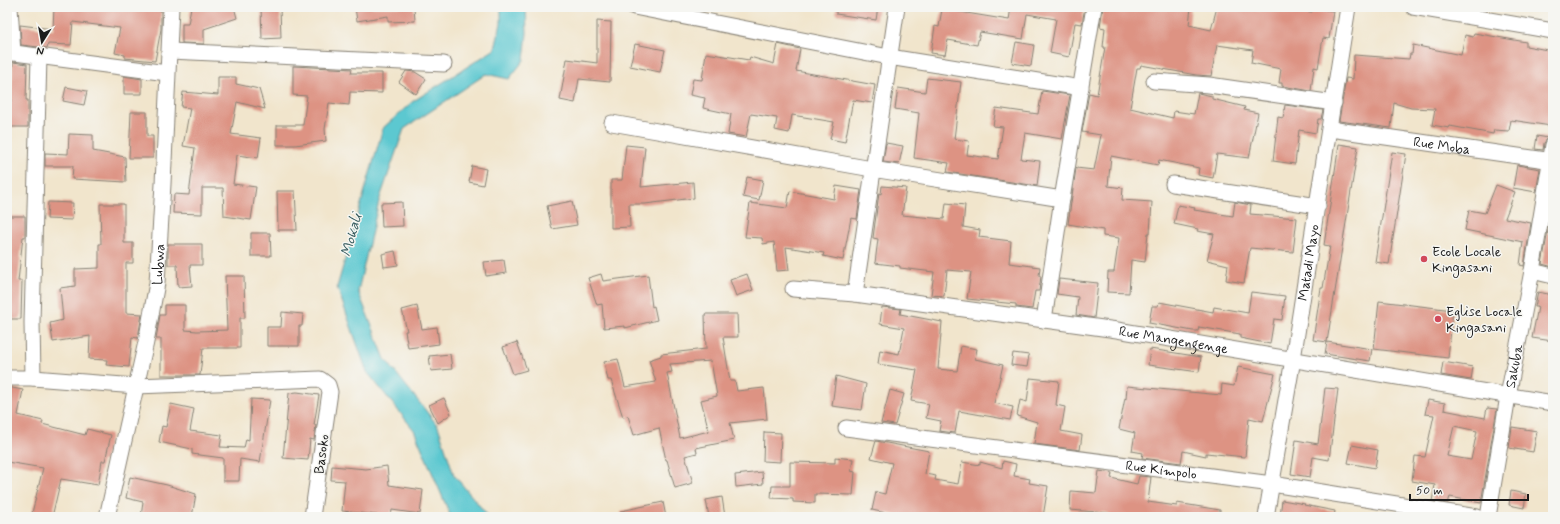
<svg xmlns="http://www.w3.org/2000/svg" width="1560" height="524" font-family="Mynerve,sans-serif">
<rect width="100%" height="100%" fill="#f6f6f2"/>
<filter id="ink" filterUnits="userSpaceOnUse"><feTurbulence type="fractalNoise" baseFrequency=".025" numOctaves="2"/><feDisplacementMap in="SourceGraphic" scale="8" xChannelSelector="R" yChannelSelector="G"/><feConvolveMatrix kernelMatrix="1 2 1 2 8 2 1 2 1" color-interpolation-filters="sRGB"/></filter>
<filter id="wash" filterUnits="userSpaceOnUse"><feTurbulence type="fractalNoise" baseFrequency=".012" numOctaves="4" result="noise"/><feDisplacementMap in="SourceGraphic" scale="16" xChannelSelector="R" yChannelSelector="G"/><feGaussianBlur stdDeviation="0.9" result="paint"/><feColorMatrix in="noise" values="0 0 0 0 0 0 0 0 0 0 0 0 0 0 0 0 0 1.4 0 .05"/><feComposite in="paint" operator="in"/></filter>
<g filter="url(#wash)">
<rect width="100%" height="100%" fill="#f1e5cc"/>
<polygon fill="#5bc8d0" stroke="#3c7276" points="501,7 526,7 527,33 524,60 509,79 486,74 404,129 379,201 358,291 385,359 438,426 454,475 489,517 451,517 414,430 367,372 337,287 383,128 412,102 495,49 501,23"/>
<g id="blocks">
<g fill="#dd9383" fill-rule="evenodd">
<polygon points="54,7 116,7 122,8 122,10 161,10 161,29 155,61 125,58 125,55 115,53 120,28 73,22 71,45 48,44 47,48 21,45 20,25 53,29"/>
<polygon points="191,7 234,7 237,18 204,29 204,44 182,43 182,24 188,24"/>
<polygon points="261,7 280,7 281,38 262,39"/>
<polygon points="355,7 414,7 415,21 388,22 388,16 357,21"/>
<polygon points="836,7 878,7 876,20 836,14"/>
<polygon points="1011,7 1085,7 1082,24 1075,23 1069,57 1050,53 1056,19 1027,14 1023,39 980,32 977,45 948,40 945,55 931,53 935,26 939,27 942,9 1009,20"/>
<polygon points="1103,7 1191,7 1189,25 1211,30 1217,7 1241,7 1260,11 1261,7 1285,7 1284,9 1312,12 1313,8 1333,11 1329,39 1323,38 1318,68 1314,67 1311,91 1282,86 1282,83 1279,83 1281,69 1251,63 1253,50 1217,45 1211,76 1196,75 1141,65 1140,68 1137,68 1130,108 1173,118 1174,111 1194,114 1198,93 1212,96 1212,99 1245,107 1244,110 1258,113 1249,158 1217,154 1213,178 1198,175 1199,168 1159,160 1158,165 1111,156 1108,186 1123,188 1122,200 1152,202 1150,233 1148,233 1145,262 1131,260 1129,293 1107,292 1108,272 1114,272 1119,238 1103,236 1103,230 1068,224 1076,168 1094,170 1101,135 1082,132 1089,93 1097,95 1105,47 1103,47 1105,28 1100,27"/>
<polygon points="597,21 611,22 610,82 579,79 575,103 560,100 567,59 597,63"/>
<polygon points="1474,33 1526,42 1526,46 1553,51 1553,112 1551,126 1511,120 1509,131 1494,130 1493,134 1450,126 1449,128 1432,125 1435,109 1411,108 1394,103 1391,128 1339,121 1346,78 1353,79 1354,55 1409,59 1410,54 1412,54 1413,45 1461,55 1465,35 1473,37"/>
<polygon points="1016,42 1034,45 1031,66 1012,63"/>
<polygon points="635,44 665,50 660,72 630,66"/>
<polygon points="778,44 800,49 796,71 875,85 872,103 853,100 845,142 830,139 834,122 792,115 789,133 775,130 777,118 751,114 746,137 728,134 731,114 703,108 705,98 690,95 693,79 702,80 706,53 749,60 750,57 774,64"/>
<polygon points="13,62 27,64 26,100 28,100 28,127 10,127 10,101 11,101"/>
<polygon points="293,66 352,69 351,73 382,73 382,93 350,92 349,105 329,103 325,129 326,141 295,145 277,145 277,125 303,125 307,96 293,95"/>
<polygon points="406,71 415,72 426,79 416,94 399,82"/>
<polygon points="124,76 142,79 142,94 124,94"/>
<polygon points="218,77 236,77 236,84 259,89 265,109 237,102 231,134 261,138 258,158 237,155 233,184 256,187 251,220 224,216 223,188 202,188 202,214 173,213 174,194 189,195 195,148 183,146 190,108 181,107 183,92 218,95"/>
<polygon points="927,78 961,82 954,139 969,141 967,155 998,159 1003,127 993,126 996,108 1038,114 1042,91 1070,95 1062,139 1025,133 1021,159 1040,161 1037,186 947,172 949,163 914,158 919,113 895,109 898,88 925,92"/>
<polygon points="66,87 87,91 84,105 63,101"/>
<polygon points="1285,105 1323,110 1321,119 1318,119 1316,133 1299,130 1295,164 1273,161 1278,117 1283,118"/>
<polygon points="131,112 147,112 147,136 153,136 153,158 129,158"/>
<polygon points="69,134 93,135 93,151 125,157 126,182 72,179 73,166 45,166 45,153 68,154"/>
<polygon points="1537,136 1548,138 1544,143 1543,150 1535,149"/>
<polygon points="886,143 903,146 899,164 883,162"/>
<polygon points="1339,144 1358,147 1327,342 1313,340 1321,288 1323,288 1330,246 1324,245"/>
<polygon points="626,145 645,147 641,187 693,182 694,198 645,204 629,204 630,227 611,228 611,180 622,180"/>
<polygon points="1392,152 1406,154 1389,264 1375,262"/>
<polygon points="1517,165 1540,169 1536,192 1513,188"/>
<polygon points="472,166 486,169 483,185 469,182"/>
<polygon points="747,177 763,180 759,200 743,197"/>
<polygon points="1496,185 1515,192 1505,218 1531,223 1524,266 1520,265 1523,242 1465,230 1469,210 1485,213"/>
<polygon points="836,186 861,190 857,219 851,218 843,260 823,256 824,253 786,247 789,270 777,271 774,242 763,244 762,238 745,237 750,203 787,208 790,191 834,199"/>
<polygon points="882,186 906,188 902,215 944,219 946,203 965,205 963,227 980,230 979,237 1011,241 1009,263 1040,267 1039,276 1041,276 1039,291 1035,291 1032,309 1016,307 1016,304 967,299 971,272 947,270 944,296 931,295 934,272 900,268 900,266 875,263 878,239 873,238 879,193 881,194"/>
<polygon points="277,191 295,191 297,230 278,230"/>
<polygon points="572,201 577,225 552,229 547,206"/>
<polygon points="48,202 73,203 72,220 47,219"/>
<polygon points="402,202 403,226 382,227 381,203"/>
<polygon points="1235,202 1251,205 1250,214 1297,218 1293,252 1250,248 1244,283 1226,280 1228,265 1207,260 1214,234 1197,231 1198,229 1174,224 1178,205 1195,208 1194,210 1233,216"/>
<polygon points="1553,202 1553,267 1542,264"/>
<polygon points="100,204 124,204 124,243 133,243 133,263 126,263 126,313 142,314 138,338 132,337 129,367 106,365 107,360 89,359 90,336 53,342 50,323 63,320 60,288 75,286 75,269 99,268 99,244 101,244"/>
<polygon points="7,216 25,216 25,237 23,237 18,281 22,281 21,319 7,319"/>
<polygon points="251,233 270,233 271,256 251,256"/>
<polygon points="168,244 202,244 202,265 190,265 192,286 178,287 177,265 168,265"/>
<polygon points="395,251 398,265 384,267 382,254"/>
<polygon points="504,260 506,273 486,276 484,262"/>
<polygon points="601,274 603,281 648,275 652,307 654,306 657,320 625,328 625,326 604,328 602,304 597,305 588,278"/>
<polygon points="747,274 753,290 736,296 730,280"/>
<polygon points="225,276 244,276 245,318 240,318 240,348 203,348 200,375 161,375 161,339 156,339 160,315 165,315 165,305 185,305 185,330 197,331 227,330"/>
<polygon points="1059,279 1098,283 1094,318 1076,315 1078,297 1057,294"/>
<polygon points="1251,292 1285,296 1282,320 1274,319 1270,344 1240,338 1240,334 1199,327 1198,331 1193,331 1149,323 1152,306 1158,306 1159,302 1213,312 1214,307 1248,313"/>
<polygon points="1538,292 1553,295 1548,316 1553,317 1553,341 1532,338 1538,307 1535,307"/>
<polygon points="1379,301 1453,310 1448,358 1374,349"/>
<polygon points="417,306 422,329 437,327 439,344 408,348 405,331 407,331 402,310"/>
<polygon points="882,307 901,309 900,314 942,322 938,369 957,371 961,346 977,349 975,359 1003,365 994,403 1013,407 1010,420 959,411 955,433 939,431 941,421 926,418 929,404 911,401 917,370 878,364 880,350 899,354 904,328 880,324"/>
<polygon points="282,312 303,314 302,326 299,326 299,346 267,346 267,327 281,327"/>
<path d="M705,314H737L738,337H723L730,381H735L737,391L764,388L767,419L730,423L734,440L696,448L697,453L685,456L693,483L675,488L667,460H666L659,428L634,435L628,416L623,417L611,380H608L604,362L618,359L625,387L656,382L649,360L661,356V354L706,349ZM711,361L717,396L701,400L709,431L680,438L667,373L672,372L670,364Z"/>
<polygon points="517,342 527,370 513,374 503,347"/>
<polygon points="1327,342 1372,349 1370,361 1325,354"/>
<polygon points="1150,349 1201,357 1199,372 1148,365"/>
<polygon points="1013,353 1029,355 1027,367 1011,365"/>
<polygon points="450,354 452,369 431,371 429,356"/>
<polygon points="1443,362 1473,367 1471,380 1441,375"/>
<polygon points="1238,367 1275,374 1263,421 1249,418 1245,457 1206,453 1206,456 1183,451 1181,463 1142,458 1143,453 1132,451 1135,433 1119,429 1125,398 1126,399 1127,386 1221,395 1222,384 1234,386"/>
<polygon points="836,376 866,384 862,410 832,406"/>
<polygon points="1030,378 1059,381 1056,405 1065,407 1061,431 1082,435 1080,450 1034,444 1037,422 1017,416 1020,400 1027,402"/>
<polygon points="7,387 23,390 18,415 43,421 42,424 85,435 87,429 111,435 105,461 102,461 98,485 61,479 52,517 31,517 43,468 7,462"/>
<polygon points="1325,388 1338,389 1329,460 1313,457 1310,477 1291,474 1296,440 1318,444"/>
<polygon points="890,390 904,394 895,425 881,423"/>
<polygon points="297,392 319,395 314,425 316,425 314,440 310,439 308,460 283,458 289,393"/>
<polygon points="444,398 451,414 438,423 429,405"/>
<polygon points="251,399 270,400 260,462 240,459 239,481 223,481 223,458 192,454 192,449 159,442 162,426 166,427 171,404 194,409 190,431 222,435 220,447 244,448 246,439 249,440"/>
<path d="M1428,400L1445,403L1444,410L1485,418L1487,408L1497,409L1481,503L1450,497L1448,503L1432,501L1435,485L1412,481L1415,456L1425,457L1434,415L1425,414ZM1454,426L1477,431L1471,460L1447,456Z"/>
<polygon points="1512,427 1537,431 1533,452 1509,448"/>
<polygon points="764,432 781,433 780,462 763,461"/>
<polygon points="876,441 929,451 925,474 936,476 935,480 958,484 962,462 980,465 980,462 1002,468 1003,461 1016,464 1014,476 1030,479 1029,483 1048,486 1043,517 899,517 899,516 872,510 876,492 885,494 892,463 871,458"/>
<polygon points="1352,445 1378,450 1375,468 1348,463"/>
<polygon points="835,457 853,459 851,471 855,472 853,495 815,494 815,503 793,502 793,499 771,498 772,486 790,486 790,462 835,463"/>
<polygon points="332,466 366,469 387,466 389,485 423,490 420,514 392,510 391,517 376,517 377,515 342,511 345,481 331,480"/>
<polygon points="1099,471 1112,473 1111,478 1137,484 1139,476 1151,477 1148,502 1177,506 1177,503 1220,510 1220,517 1107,517 1108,513 1070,510 1071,491 1096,493"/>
<polygon points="762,472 763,484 736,487 735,475"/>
<polygon points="130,477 167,485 196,494 192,517 141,517 143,502 126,498"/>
<polygon points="1511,491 1526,494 1524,508 1509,505"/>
<polygon points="722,497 725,517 709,517 706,500"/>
<polygon points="1282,500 1305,504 1304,505 1335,511 1334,517 1280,517"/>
<polygon points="663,502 666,517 621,517 621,511"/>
</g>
</g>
</g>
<g filter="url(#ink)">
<use href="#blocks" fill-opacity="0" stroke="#868074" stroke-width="1"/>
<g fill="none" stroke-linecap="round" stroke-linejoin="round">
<defs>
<g id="minor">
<polyline points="10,7 13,53"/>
<polyline points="634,7 889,57 1081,88"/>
<polyline points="1413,7 1553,31"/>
<polyline points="170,51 444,64"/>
<polyline points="7,52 167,73"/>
<polyline points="1154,81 1209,85 1334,103"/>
<polyline points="612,123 872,169 1062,199 1094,7"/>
<path id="s1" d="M1330,129L1553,161"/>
<polyline points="1173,184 1318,206"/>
<polyline points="1532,271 1553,276"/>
<path id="s2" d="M793,289L855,294L1117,330L1553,403"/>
<polyline points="855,294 897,7"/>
<polyline points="1044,320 1062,199"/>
<polyline points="7,378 33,378 136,386 320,379 328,385 330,392 312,517"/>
<polyline points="33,378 32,322 39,57"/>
<path id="s3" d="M846,428L1272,484L1477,517"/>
<path id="s4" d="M107,517L146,342L157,283L163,184L171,7"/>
<path id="s5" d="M1266,517L1293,359L1348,7"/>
<path id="s6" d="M1488,517L1508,396L1532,271L1553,145"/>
</g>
</defs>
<use href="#minor" stroke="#868074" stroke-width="17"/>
<use href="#minor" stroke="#fff" stroke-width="15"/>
</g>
</g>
<g fill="#d1495b" stroke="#f6f6f2" stroke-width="1.5">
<circle cx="1424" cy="259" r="4"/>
<circle cx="1438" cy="319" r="4"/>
</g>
<g text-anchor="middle" stroke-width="3" stroke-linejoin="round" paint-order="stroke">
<g font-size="14" fill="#1c1c1c" stroke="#f6f6f2">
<text dy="5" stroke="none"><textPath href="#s1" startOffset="113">Rue Moba</textPath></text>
<text dy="5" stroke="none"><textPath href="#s5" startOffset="258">Matadi Mayo</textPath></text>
<text dy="5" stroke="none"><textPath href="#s4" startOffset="258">Lubwa</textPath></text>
<text dy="5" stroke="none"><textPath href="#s2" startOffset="384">Rue Mangengenge</textPath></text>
<text dy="5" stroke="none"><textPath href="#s6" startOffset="153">Sakuba</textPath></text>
<text transform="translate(321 454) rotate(-82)" y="5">Basoko</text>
<text dy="5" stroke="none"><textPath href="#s3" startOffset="318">Rue Kimpolo</textPath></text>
</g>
<g font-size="14" fill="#1c1c1c" stroke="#f6f6f2" text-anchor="start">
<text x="1432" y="256">Ecole Locale<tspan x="1432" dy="16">Kingasani</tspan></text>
<text x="1446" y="316">Eglise Locale<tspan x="1446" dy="16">Kingasani</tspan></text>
</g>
<g font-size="15" font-style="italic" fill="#32585b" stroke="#f6f6f2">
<text transform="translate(351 235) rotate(-75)" y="5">Mokali</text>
</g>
</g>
<rect width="1560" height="524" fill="none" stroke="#f6f6f2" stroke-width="24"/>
<g transform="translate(42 42) rotate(191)" stroke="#f6f6f2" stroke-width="3" paint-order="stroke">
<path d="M0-3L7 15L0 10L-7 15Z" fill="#1c1c1c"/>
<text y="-6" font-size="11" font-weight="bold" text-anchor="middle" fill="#1c1c1c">N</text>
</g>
<path d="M1410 494v6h118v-6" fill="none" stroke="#1c1c1c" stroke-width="2"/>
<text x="1416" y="494" font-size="12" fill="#1c1c1c" stroke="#f6f6f2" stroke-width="3" paint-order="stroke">50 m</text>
</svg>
